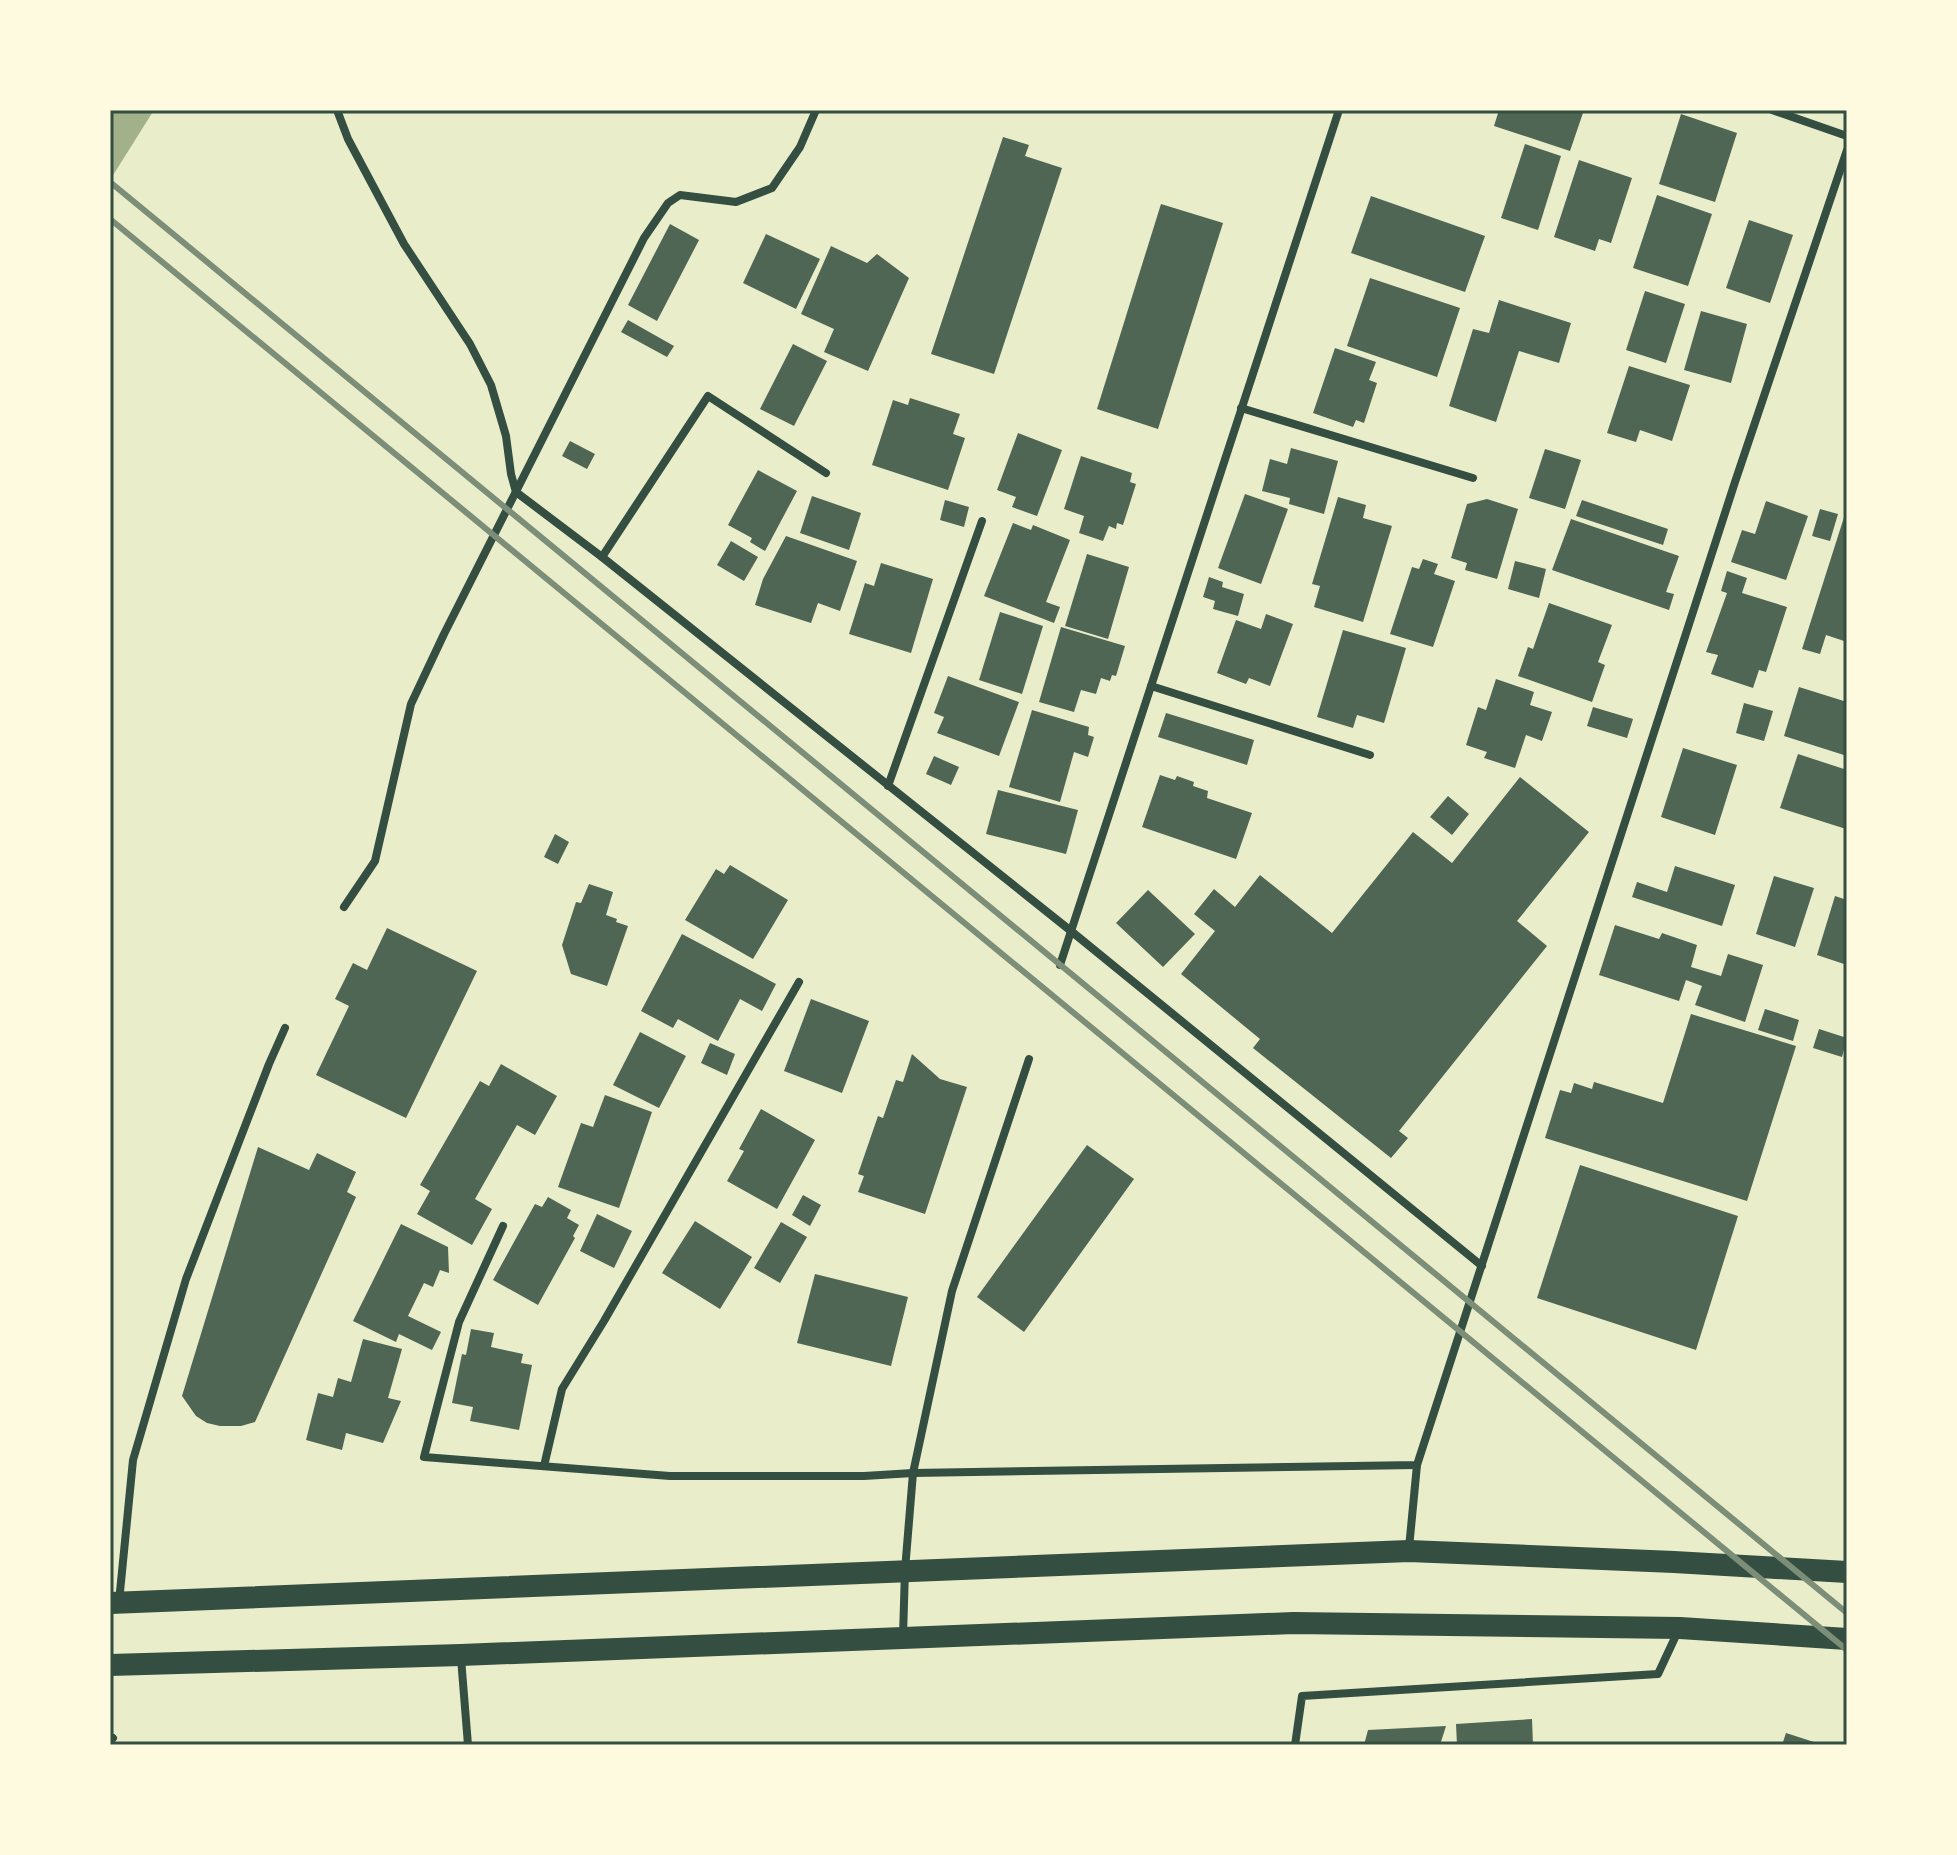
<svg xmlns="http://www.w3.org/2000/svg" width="1957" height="1855" font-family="Mulish,sans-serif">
<rect width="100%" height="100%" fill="#e9edc9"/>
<polygon fill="#a3b18a" points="110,110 154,110 110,180"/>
<g fill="#4f6655">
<polygon points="1499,110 1530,110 1536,112 1536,110 1584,110 1570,151 1494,126"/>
<polygon points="1681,114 1737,133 1715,202 1659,184"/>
<polygon points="1003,137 1029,145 1025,156 1062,168 994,374 931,354"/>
<polygon points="1525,144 1561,156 1538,230 1501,218"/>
<polygon points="1579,160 1632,178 1611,243 1599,239 1595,251 1554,237"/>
<polygon points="1657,195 1712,214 1688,286 1633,268"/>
<polygon points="1371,196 1485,236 1465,292 1351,253"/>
<polygon points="1161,204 1223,223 1158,429 1097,409"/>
<polygon points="1749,220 1793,235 1770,303 1726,288"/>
<polygon points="670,224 699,240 657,321 628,305"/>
<polygon points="766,234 820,259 796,309 743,283"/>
<polygon points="831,246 867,263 877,254 909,278 868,371 824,352 834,329 801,314"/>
<polygon points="1370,278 1460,308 1437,377 1347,346"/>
<polygon points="1645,291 1685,304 1666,363 1626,350"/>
<polygon points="1499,300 1571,323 1559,363 1519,351 1496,422 1449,406 1473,329 1489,333"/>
<polygon points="1701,311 1747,324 1731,383 1684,370"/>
<polygon points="628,320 674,346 667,357 621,332"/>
<polygon points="793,344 827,361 794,426 760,409"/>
<polygon points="1335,348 1376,362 1369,380 1377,383 1364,423 1356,420 1353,427 1313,413"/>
<polygon points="1629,366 1690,385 1672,441 1640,430 1636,442 1607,433"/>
<polygon points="910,398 960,414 953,434 965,438 948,490 872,465 893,400 908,405"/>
<polygon points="1018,433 1062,450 1037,516 1012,507 1016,497 997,490"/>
<polygon points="570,441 595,454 587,469 562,456"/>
<polygon points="1291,448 1338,461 1324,514 1289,504 1290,498 1262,491 1270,459 1287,464"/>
<polygon points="1545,449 1581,460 1565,509 1529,498"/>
<polygon points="1081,456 1132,473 1130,482 1136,484 1123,525 1117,523 1116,529 1109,526 1103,541 1079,533 1084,516 1064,509"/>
<polygon points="758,470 797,491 765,551 750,542 752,538 728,525"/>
<polygon points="1245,494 1288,509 1261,584 1218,568"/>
<polygon points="812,496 861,513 849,550 800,533"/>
<polygon points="1338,497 1366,505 1363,518 1392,526 1363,622 1314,607 1320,586 1312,584"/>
<polygon points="1487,499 1518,509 1497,579 1465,570 1467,563 1451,558 1467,504"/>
<polygon points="945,500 969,507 964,527 940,520"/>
<polygon points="1582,500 1668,529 1663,545 1576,516"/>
<polygon points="1766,501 1808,516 1786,580 1731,562 1742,530 1755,534"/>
<polygon points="1820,509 1838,514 1830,541 1812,536"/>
<polygon points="1846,511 1847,642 1826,635 1820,654 1802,649"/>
<polygon points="1571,519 1679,556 1666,592 1674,594 1669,610 1552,570"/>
<polygon points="1013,523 1031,530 1033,525 1070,540 1046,602 1060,607 1054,623 984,596"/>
<polygon points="786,536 857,561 840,611 818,603 811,623 755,605 763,579"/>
<polygon points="731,541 758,557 744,581 717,565"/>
<polygon points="1087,554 1129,567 1108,639 1065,626"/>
<polygon points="1423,559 1438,564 1434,574 1455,581 1433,647 1390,634 1412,567 1419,569"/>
<polygon points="1515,561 1546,569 1539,598 1508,589"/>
<polygon points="881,563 933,579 911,653 849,634 865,583 874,586"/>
<polygon points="1727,571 1747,578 1742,593 1787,607 1766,672 1759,670 1753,688 1711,674 1718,655 1706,652 1727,593 1721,591"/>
<polygon points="1209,577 1223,582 1222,587 1244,594 1238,616 1213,609 1215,601 1203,597"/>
<polygon points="1549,603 1612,625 1598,662 1605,665 1592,702 1518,676 1528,647 1533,649"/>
<polygon points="1000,612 1043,626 1022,694 979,680"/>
<polygon points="1266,614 1293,624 1270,686 1249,678 1246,684 1217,673 1236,620 1261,629"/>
<polygon points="1061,627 1125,646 1116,676 1112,675 1110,681 1101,678 1096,694 1081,690 1074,712 1039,702"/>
<polygon points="1343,630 1406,648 1384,723 1357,715 1353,728 1317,717"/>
<polygon points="948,676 1019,702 999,756 937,733 944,717 934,713"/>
<polygon points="1496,679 1534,692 1530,705 1552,712 1542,741 1526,735 1515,768 1484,758 1487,752 1466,745 1478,707 1486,710"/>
<polygon points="1799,687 1847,702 1847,756 1784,736"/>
<polygon points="1744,703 1773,711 1764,741 1736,733"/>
<polygon points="1593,707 1633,719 1627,738 1587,726"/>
<polygon points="1032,710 1089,727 1088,735 1094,737 1088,757 1074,752 1060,802 1009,787"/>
<polygon points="1166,713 1254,740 1247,765 1158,737"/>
<polygon points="1683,748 1737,765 1715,835 1661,817"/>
<polygon points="1798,754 1847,770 1846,829 1780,808"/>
<polygon points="934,756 959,767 951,785 926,774"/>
<polygon points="1160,775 1175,780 1177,776 1194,782 1193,786 1208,791 1207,798 1252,813 1236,859 1142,827"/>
<polygon points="1520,777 1589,832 1517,921 1547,946 1399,1131 1408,1138 1391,1158 1253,1048 1260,1039 1181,974 1215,931 1194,914 1214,889 1235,907 1260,875 1332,933 1413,832 1452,863"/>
<polygon points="998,790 1078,810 1066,854 986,834"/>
<polygon points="1448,796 1469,814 1452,835 1430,817"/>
<polygon points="555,834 569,842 558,864 544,857"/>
<polygon points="730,865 788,900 753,959 685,920 716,869 724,874"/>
<polygon points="1675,866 1735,885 1722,926 1632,897 1637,882 1667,892"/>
<polygon points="1774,876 1814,888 1795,947 1756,934"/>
<polygon points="589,884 613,892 606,915 617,919 616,922 628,926 607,986 571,974 562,945 576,902 581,903"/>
<polygon points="1148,890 1195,934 1163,967 1116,923"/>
<polygon points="1835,896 1847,900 1847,965 1817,955"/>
<polygon points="1615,925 1659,939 1662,933 1697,945 1691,967 1721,976 1728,954 1763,965 1745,1022 1695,1005 1702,986 1686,980 1679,1001 1599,975"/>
<polygon points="387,928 477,971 406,1118 316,1075 349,1006 335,999 353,963 367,970"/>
<polygon points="682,934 776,984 762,1011 740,999 718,1041 678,1019 673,1028 641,1011"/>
<polygon points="811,999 869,1021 842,1093 784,1071"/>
<polygon points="1765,1009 1799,1020 1793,1041 1758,1030"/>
<polygon points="1691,1014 1796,1046 1747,1201 1545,1138 1560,1090 1571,1093 1574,1083 1592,1089 1594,1082 1663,1103"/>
<polygon points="1819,1029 1847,1038 1842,1057 1813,1048"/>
<polygon points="640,1032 686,1056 659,1108 613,1085"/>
<polygon points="710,1043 735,1054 727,1075 701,1063"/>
<polygon points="912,1054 940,1079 967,1087 925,1214 858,1192 864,1176 858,1174 878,1116 883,1118 896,1080 903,1082"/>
<polygon points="501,1064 557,1096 535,1135 517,1125 475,1199 492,1209 472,1245 417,1214 430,1191 420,1185 480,1081 489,1086"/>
<polygon points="605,1095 652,1112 619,1208 558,1187 581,1123 593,1127"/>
<polygon points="761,1109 815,1140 777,1209 727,1181 744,1151 739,1149"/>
<polygon points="1087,1145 1134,1179 1024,1332 977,1297"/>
<polygon points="258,1147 309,1170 317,1153 356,1172 347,1192 356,1197 255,1422 241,1426 220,1426 207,1423 196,1416 182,1396"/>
<polygon points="1580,1165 1738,1216 1696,1350 1537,1298"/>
<polygon points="803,1195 821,1205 810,1226 792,1215"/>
<polygon points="548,1197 571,1210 567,1218 579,1225 573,1236 575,1238 538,1305 493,1280 535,1204 542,1207"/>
<polygon points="597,1214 632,1231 614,1268 580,1251"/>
<polygon points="695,1221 752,1257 720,1309 662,1273"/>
<polygon points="781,1222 807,1237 780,1283 754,1268"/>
<polygon points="401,1224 448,1247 449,1273 440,1270 433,1287 424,1283 408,1316 441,1332 432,1350 399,1334 396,1342 353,1321"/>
<polygon points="815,1274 908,1297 891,1366 797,1343"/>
<polygon points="471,1329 494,1333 491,1347 523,1354 521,1363 532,1365 519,1430 470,1421 473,1407 452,1403 462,1354 466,1355"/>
<polygon points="363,1339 402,1349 388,1398 401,1401 383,1443 346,1433 342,1450 306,1440 318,1393 333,1397 338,1378 351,1382"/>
<polygon points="1532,1719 1533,1745 1457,1745 1456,1724"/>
<polygon points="1446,1726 1440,1745 1364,1745 1368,1730"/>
<polygon points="1786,1733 1814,1742 1813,1745 1782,1745"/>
</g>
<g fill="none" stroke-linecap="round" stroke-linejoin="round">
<g stroke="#344e41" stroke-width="8">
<polyline points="337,110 348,139 404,244 470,344 491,385 506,436 511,474 516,492 602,557 1071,931 1482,1266"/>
<polyline points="1772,110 1847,136"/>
<polyline points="1241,408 1473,478"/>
<polyline points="602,557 708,396 826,473"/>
<polyline points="1151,686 1370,755"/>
<polyline points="888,786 982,521"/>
<polyline points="344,907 375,861 411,704 444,634 644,238 668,203 680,195 736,202 772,188 800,147 816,110"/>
<polyline points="1060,965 1339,110"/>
<polyline points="503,1226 459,1322 424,1457 670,1476 864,1476 913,1473 1417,1465 1735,482 1847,150"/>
<polyline points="544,1466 562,1389 604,1321 799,982"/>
<polyline points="1409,1548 1417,1465"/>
<polyline points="119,1602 133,1460 186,1279 269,1064 285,1028"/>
<polyline points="903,1636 905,1570 913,1473 952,1291 1029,1059"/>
<polyline points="461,1658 468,1745"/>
<polyline points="110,1741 113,1738"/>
<polyline points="1295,1745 1302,1696 1658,1674 1679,1629"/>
</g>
<g stroke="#344e41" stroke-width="22">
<polyline points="110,1603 1409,1551 1674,1562 1847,1572"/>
<polyline points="110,1665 461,1655 1293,1623 1680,1628 1847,1639"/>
</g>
<g stroke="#7c8e77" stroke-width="6">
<polyline points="110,182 1847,1613"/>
<polyline points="110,219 1847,1650"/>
</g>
</g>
<rect width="1957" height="1855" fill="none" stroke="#fefae0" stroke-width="224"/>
<rect x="112" y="112" width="1733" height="1631" fill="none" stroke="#344e41" stroke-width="3"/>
</svg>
